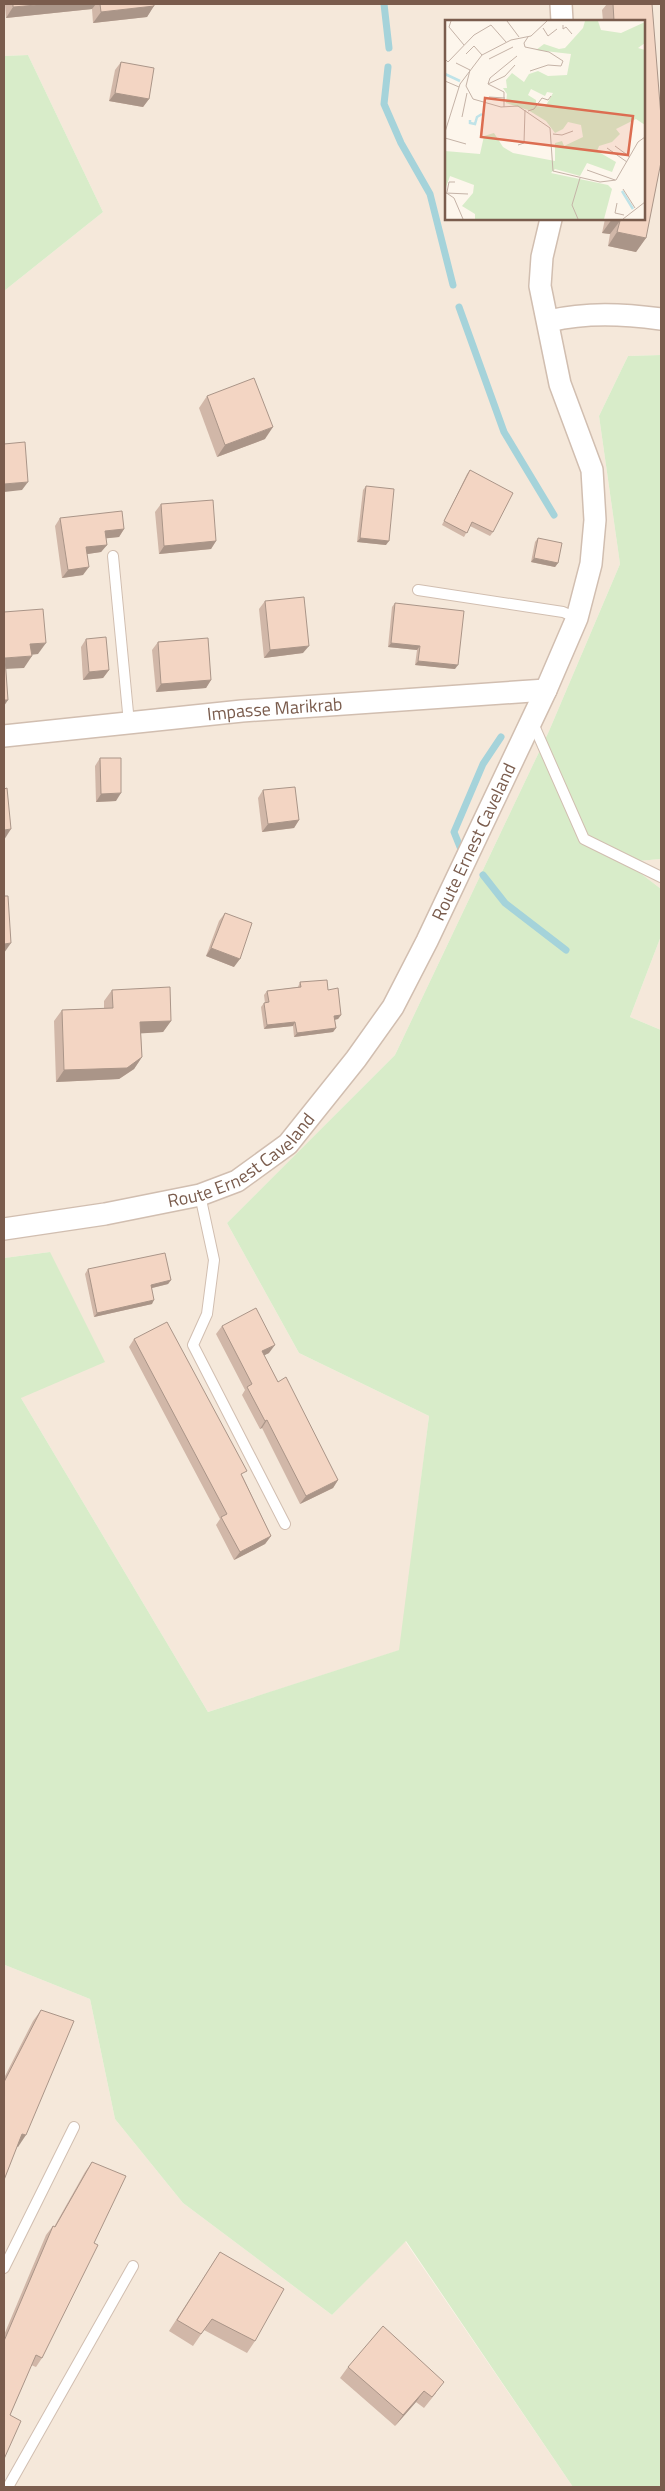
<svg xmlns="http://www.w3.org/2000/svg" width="665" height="2491" font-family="'Titillium Web',sans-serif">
<rect width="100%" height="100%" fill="#fdf6ec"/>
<g fill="#f5e8da" fill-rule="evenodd">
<path d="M4,4H661V355L628,356L599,416L620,564L549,731L395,1055L227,1223L299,1353L429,1416L400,1650L208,1712L21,1398L50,1252L4,1258V291L103,212L28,55L4,56ZM446,21H644V219H446Z"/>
<polygon points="661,859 661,889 626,862"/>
<polygon points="661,936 661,1030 630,1017"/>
<polygon points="5,1965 90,1999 115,2119 183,2203 332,2315 405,2241 573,2487 4,2487"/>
</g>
<g fill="#d8ecc9">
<polygon points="28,55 103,212 4,291 4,56"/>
<polygon points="661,355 661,859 626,862 661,889 661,936 630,1017 661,1030 661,2487 573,2487 406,2241 332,2315 183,2203 115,2119 90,1999 5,1965 4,1967 4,1258 50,1252 105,1362 21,1398 208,1712 399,1650 429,1416 299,1353 227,1223 395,1055 549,731 620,564 599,416 628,356"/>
</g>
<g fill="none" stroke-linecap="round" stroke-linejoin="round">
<g stroke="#a5d3da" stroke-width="7">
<polyline points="384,4 389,48"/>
<polyline points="388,67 384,104 401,143 430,194 453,285"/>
<polyline points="459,307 504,432 554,515"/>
<polyline points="460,847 454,832 483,764 501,737"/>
<polyline points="483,875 505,903 566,950"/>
</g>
<defs>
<g id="lane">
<polyline points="113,556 129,723"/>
<polyline points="418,590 563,612 577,618"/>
<polyline points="532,721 584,839 661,877"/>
<polyline points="200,1195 214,1260 207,1314 193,1345 285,1524"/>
<polyline points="4,2268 74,2127"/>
<polyline points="8,2487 133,2266"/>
</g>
<g id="street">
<polyline points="561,4 562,21"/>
<path d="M549,321C587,312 623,314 661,319"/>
<path id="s1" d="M4,736L242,711L546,690"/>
<path id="s2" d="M4,1229L105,1214L200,1195L237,1181L288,1144L356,1059L393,1007L427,941L546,690L577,618L591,564L595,520L592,470L560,384L540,286L542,257L551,219"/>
</g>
</defs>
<use href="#lane" stroke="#d1beb0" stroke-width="12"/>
<use href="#street" stroke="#d1beb0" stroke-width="24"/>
<use href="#lane" stroke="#fff" stroke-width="10"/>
<use href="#street" stroke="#fff" stroke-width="21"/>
</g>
<g fill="#d1b7a8">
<polygon points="5,4 177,4 154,5 147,17 93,23 92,9 6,18"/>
<polygon points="607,4 652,4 646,238 636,252 608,246 610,234 602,233 605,219 644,219 644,21 603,21 602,10"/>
<polygon points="121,62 149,99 143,107 109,101 115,70"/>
<polygon points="207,396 265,439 217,457 199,408"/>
<polygon points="470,470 493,532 490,536 470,526 464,537 442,525 467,474"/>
<polygon points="366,486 386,545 357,542 363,490"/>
<polygon points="161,504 216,541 211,549 159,554 155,512"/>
<polygon points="60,518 124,529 119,537 106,538 107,545 101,552 87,554 83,575 62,578 55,526"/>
<polygon points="538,538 558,563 555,567 531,562 535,542"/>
<polygon points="265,601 303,653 264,658 259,609"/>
<polygon points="395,603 455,669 415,665 417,650 388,647 392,607"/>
<polygon points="86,639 109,670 103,678 83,680 81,647"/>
<polygon points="158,642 211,680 206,688 156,692 152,650"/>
<polygon points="100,758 116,801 96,802 95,766"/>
<polygon points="263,790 299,820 294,828 262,832 258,798"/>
<polygon points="225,913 234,967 206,956 219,921"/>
<polygon points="300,982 328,990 341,1015 338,1019 335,1020 336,1028 333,1032 294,1037 293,1026 264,1029 261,1007 264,1003 265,1003 264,995 267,991 298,987"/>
<polygon points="112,990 171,1021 163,1032 141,1033 142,1057 134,1069 119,1079 56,1082 54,1021 62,1010 104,1008 104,1001"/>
<polygon points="88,1269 171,1280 168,1284 152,1288 152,1304 94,1317 85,1274"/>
<polygon points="222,1326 269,1353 264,1355 278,1382 338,1480 333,1488 300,1504 262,1428 260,1429 242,1395 245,1390 216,1334"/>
<polygon points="134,1339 243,1477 271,1536 265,1544 234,1560 216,1525 220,1519 129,1347"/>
<polygon points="41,2010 18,2147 17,2146 4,2180 4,2078 33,2021"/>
<polygon points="92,2162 94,2243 42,2358 36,2367 31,2365 10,2415 4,2459 4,2335 46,2235 53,2226 54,2227 85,2172"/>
<polygon points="220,2252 255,2341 247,2353 204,2330 193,2346 169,2331"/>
<polygon points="348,2367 436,2393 424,2408 416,2402 395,2426 340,2378"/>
</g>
<g fill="#aa9588">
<polygon points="48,4 96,4 92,9 6,18 13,7"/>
<polygon points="147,4 177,4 145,5"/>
<polygon points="154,6 147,17 93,23 101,12"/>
<polygon points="115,93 149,99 143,107 109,101"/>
<polygon points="612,219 620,221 610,234 602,233"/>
<polygon points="617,232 646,238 636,252 608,246"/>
<polygon points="273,427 265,439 217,457 225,445"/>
<polygon points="28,482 22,490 4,492 4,484"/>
<polygon points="124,529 119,537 100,539 105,531"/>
<polygon points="360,538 389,541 386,545 357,542"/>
<polygon points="216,541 211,549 159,554 164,546"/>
<polygon points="107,545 101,552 81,555 86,547"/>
<polygon points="534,558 558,563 555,567 531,562"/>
<polygon points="89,567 83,575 62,578 68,570"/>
<polygon points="46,643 38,654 22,656 30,644"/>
<polygon points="391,643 420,646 417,650 388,647"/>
<polygon points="309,646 303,653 264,658 270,650"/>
<polygon points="32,656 24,668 4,669 5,658"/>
<polygon points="418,661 458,665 455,669 415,665"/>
<polygon points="109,670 103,678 83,680 89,672"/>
<polygon points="211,680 206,688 156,692 161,684"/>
<polygon points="4,700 8,700 4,706"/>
<polygon points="121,793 116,801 96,802 101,794"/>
<polygon points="299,820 294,828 262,832 268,824"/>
<polygon points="11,829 4,840 4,830"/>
<polygon points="11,943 4,953 4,944"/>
<polygon points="211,948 240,959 234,967 206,956"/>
<polygon points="341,1015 338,1019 332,1020 334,1016"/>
<polygon points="171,1021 163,1032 132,1034 140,1022"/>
<polygon points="295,1022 293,1026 264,1029 267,1025"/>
<polygon points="336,1028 333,1032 294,1037 297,1033"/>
<polygon points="142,1057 134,1069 119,1079 56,1082 64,1070"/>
<polygon points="171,1280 168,1284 148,1289 151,1285"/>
<polygon points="154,1300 152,1304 94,1317 97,1313"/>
<polygon points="275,1345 269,1353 257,1359 262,1351"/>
<polygon points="267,1420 262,1428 260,1429 265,1421"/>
<polygon points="338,1480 333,1488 300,1504 306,1496"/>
<polygon points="271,1536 265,1544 234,1560 240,1552"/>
<polygon points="22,2134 26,2135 18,2147 14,2145"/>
<polygon points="424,2391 416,2402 395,2426 403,2415"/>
</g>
<g fill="#f3d5c3" stroke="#aa9588">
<polygon points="13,4 48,4 13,7"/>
<polygon points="100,4 154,4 154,6 101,12"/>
<polygon points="613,4 652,4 661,117 661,162 646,238 617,232 620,221 612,219 644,219 644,21 614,21"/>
<polygon points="121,62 154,68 149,99 115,93"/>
<polygon points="254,378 273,427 225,445 207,396"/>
<polygon points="25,442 28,482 4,484 4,444"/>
<polygon points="470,470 513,493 493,532 472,522 467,533 444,521"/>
<polygon points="366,486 394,489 389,541 360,538"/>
<polygon points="213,500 216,541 164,546 161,504"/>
<polygon points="122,511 124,529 105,531 107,545 86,547 89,567 68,570 60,518"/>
<polygon points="538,538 562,543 558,563 534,558"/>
<polygon points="304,597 309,646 270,650 265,601"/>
<polygon points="395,603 464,611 458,665 418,661 420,646 391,643"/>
<polygon points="43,609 46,643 30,644 32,656 5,658 8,700 4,700 4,612"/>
<polygon points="106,637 109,670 89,672 86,639"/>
<polygon points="208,638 211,680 161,684 158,642"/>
<polygon points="100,758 121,758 121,793 101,794"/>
<polygon points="295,787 299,820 268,824 263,790"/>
<polygon points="7,788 11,829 4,830 4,789"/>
<polygon points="4,896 8,896 11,943 4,944"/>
<polygon points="225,913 252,923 240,959 211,948"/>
<polygon points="327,980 328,990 338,988 341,1015 334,1016 336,1028 297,1033 295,1022 267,1025 264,1003 269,1002 267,991 301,987 300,982"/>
<polygon points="170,987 171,1021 140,1022 142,1057 127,1068 64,1070 62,1010 113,1008 112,990"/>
<polygon points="165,1253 171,1280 151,1285 154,1300 97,1313 88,1269"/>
<polygon points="256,1308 275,1345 262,1351 278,1382 286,1377 338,1480 306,1496 267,1420 265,1421 247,1387 252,1384 222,1326"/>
<polygon points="167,1322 247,1471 241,1474 271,1536 240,1552 221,1517 227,1514 134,1339"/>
<polygon points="41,2010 74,2021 26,2135 22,2134 4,2180 4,2082"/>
<polygon points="92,2162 126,2176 94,2243 98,2245 42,2358 36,2355 10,2415 21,2421 4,2459 4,2341 53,2226 55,2227"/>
<polygon points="220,2252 284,2289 255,2341 212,2319 201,2334 177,2320"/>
<polygon points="383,2326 444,2382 432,2397 424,2391 403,2415 348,2367"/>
</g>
<g text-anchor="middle" stroke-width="5" stroke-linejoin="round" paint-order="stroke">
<g font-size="18" fill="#7a5c4d" stroke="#fffaf3">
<text dy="6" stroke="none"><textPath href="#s1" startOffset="272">Impasse Marikrab</textPath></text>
<text dy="6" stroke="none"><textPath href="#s2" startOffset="658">Route Ernest Caveland</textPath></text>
<text dy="6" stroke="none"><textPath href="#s2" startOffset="252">Route Ernest Caveland</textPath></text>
</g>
</g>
<g transform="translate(445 20)">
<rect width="200" height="200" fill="#fdf6ec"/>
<path d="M140,1H153L156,10L176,13L200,2V23L193,28L200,30V105L191,99L171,109L175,114L167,122L154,126L152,131L171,142L167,152L142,143L135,156L110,149L106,153L163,165L167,169L159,199H30V194L17,186L28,173L29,165L5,156L0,170V131L35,134L39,116L49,113L58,127L68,133L110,141V123L117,121L119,126L138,117L136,105L123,102L118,109L110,113L101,101L83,90L61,83L62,74L58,68H62L61,60L67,53L79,62L84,54L93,51L103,56L122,55L126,34L91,30L99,24L114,29L120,28L138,8ZM86,69L100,76L102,72L108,73L100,87L91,86V80L83,75Z" fill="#d8ecc9" fill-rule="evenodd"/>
<path fill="none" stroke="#bfe3e8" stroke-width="2.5" d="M0,54L15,61M25,100V103L30,104L32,97L37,94M177,171L188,189"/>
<path fill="none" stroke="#c5b3a7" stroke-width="1" d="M6,1L4,7L19,25M62,1L74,17M118,5V9L121,7L127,14M98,8L103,16L112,9M83,17L79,23L80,27L104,32L118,41L116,46L103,45L85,51M21,34L29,26L37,35M0,39L3,42L29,15L46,5L61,22M44,39L68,27M11,43L25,50M25,50L21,66L28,79L56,87L73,86L105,108L108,151L155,162L171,160M0,61L14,67M43,64L45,58L72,36M43,64L60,56L70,45M43,64L59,72V87M44,77L60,78M83,91L89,89L97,78L103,80L106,76M17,97L22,73M0,112L15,64L37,35L66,20L86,16L102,1M108,114L117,115L128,111M0,118L21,124M73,125L79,123L80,90M170,126L185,137M162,128L182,142M142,150L170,160M171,160L193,122L200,117M178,169L190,188M0,172L9,178L18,199M2,172L4,162H10M1,173L23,174M172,183L170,193L179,195M133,199L127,185L135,158M178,199L200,182"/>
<path fill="#dc6d51" fill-opacity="0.15" stroke="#dc6d51" stroke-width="2.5" d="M40,78L188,96L183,135L36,117Z"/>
<rect width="200" height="200" fill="none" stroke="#7a5c4d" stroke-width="2.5"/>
</g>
<rect width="665" height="2491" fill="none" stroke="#7a5c4d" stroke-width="10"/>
</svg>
